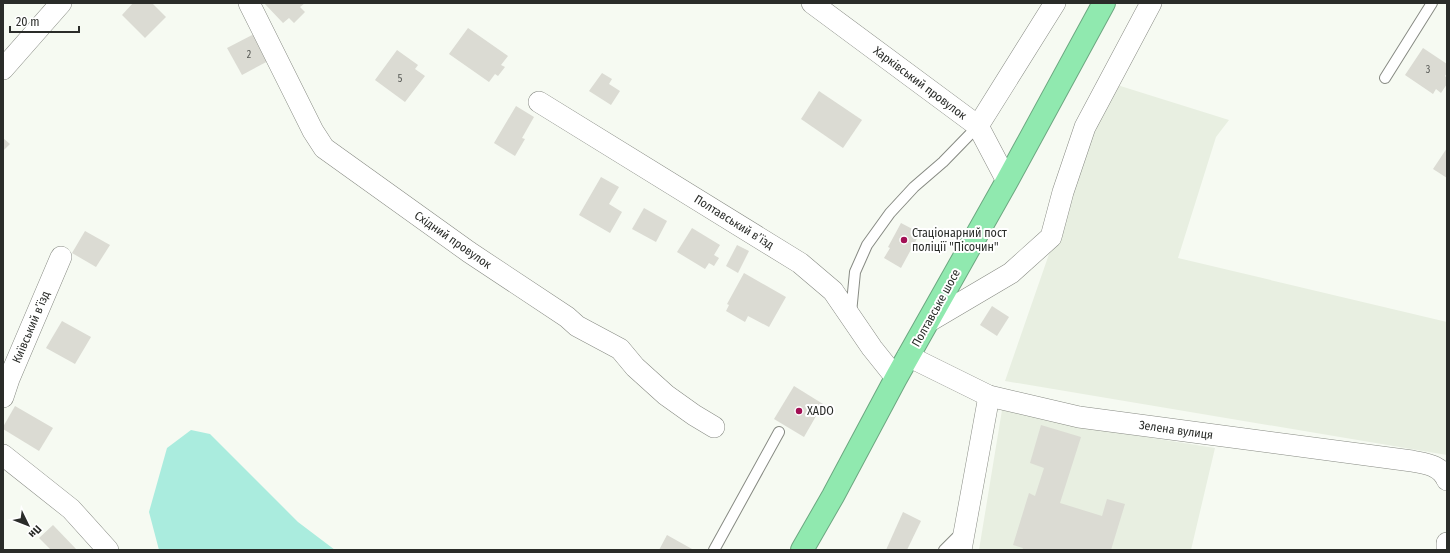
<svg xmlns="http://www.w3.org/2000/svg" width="1450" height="553" font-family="'Fira Sans Condensed',sans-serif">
<rect width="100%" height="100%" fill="#f6faf2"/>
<g fill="#e8efe1">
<polygon points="1114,84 1229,120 1216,137 1178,258 1447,322 1447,455 1005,381 1083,156"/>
<polygon points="1002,410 1076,426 1215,448 1191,550 979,550"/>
</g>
<polygon fill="#aaecde" points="191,430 210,434 298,522 335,550 159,550 149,512 167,448"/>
<g fill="#dbdbd3">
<polygon points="133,3 152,3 166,17 145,38 122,15"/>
<polygon points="264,3 305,3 300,7 305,12 294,23 289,18 283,23"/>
<polygon points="468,28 508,56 501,65 505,67 498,76 495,74 489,82 449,54"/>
<polygon points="256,33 270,60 242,75 227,48"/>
<polygon points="1423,48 1447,64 1447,73 1445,76 1447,78 1447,84 1441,93 1436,89 1433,94 1405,75"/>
<polygon points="397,50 418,65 415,69 425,76 405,102 375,80"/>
<polygon points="602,73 612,79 609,84 620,91 611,105 589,91"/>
<polygon points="819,91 862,120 843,148 801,119"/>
<polygon points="516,106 534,117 522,138 525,139 515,156 494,143"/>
<polygon points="3,138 10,144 3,151"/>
<polygon points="1447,148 1447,178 1433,169"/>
<polygon points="601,177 619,187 609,204 622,212 610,233 579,215"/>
<polygon points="644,208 667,221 656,242 632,229"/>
<polygon points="901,223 920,233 901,268 884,258 890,248 888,247"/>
<polygon points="692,228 720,245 714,255 719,258 714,266 709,263 705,269 677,252"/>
<polygon points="85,231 110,245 96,267 72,253"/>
<polygon points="737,245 749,251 738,273 726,266"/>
<polygon points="744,273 786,297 769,327 748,316 745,322 726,311 729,305 727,304"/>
<polygon points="992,306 1009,317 997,336 980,325"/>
<polygon points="62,321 91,337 75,364 46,348"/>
<polygon points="794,386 823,404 804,437 774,419"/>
<polygon points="15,406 53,428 39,451 3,429 3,427"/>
<polygon points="1041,425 1081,437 1060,503 1102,516 1107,499 1125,504 1111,550 1022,550 1023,548 1013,545 1029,493 1035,496 1044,468 1030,463"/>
<polygon points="903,512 921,521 907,550 886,550"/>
<polygon points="53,525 77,550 51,550 39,538"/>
<polygon points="667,535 692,549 691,550 659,550"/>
</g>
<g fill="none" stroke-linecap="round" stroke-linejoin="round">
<defs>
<g id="lane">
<polyline points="1385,78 1432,3"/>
<polyline points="851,313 855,272 867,245 890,213 914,187 943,162 978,126"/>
<polyline points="714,550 779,432"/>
<polyline points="944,550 962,532"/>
</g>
<g id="street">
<polyline points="249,3 313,131 324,148 469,252 567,317 577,326 620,349 635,367 666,395 694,415 714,427"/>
<polyline points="812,3 978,126 1007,181"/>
<polyline points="3,69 61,3"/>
<polyline points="539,102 800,263 833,291 872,348 896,378"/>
<polyline points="978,126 1055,3"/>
<polyline points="928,322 1011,273 1051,237 1063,192 1085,127 1151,3"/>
<path d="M908,356L989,396L1079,417L1412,461C1426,464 1441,465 1447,480"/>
<polyline points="3,397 9,379 61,257"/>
<polyline points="3,455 71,509 108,550"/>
<polyline points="961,550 989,396"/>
<polyline points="1447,550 1447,543"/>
</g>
<polyline id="highway" points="802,550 833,496 896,378 1007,181 1104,3"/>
</defs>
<use href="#lane" stroke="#878a83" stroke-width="12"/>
<use href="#street" stroke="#878a83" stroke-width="22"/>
<use href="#highway" stroke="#6ca780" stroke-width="24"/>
<use href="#lane" stroke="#fff" stroke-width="10"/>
<use href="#street" stroke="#fff" stroke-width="21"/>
<use href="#highway" stroke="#90e9af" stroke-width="22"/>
</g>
<g fill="#a21054" stroke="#fff" stroke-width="1.5">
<circle cx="904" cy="240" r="4"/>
<circle cx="799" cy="411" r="4"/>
</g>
<g text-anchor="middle" stroke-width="4" stroke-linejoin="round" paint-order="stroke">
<g font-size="10" fill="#565854">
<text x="249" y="58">2</text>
<text x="1428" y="73">3</text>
<text x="400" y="82">5</text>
</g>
<g font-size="12" fill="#2a2c29" stroke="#fff">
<text transform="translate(920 83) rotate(37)" y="4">Харківський провулок</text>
<text transform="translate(734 222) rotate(32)" y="4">Полтавський в’їзд</text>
<text transform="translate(453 240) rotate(35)" y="4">Східний провулок</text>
<text transform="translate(936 308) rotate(-61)" y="4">Полтавське шосе</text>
<text transform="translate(31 327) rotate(-67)" y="4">Київський в’їзд</text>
<text transform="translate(1176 430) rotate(8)" y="4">Зелена вулиця</text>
</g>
<g font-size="12" fill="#2a2c29" stroke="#fff" text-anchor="start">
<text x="912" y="237">Стаціонарний пост<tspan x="912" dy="14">поліції "Пісочин"</tspan></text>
<text x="807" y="415">XADO</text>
</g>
</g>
<rect width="1450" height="553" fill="none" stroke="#2a2c29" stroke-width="8"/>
<g transform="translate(28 525) rotate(133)" stroke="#ffffff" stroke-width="3" paint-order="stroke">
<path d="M0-3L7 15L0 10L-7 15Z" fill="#2a2c29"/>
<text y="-6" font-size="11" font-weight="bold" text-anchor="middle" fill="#2a2c29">Пн</text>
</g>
<path d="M10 26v6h69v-6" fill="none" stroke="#2a2c29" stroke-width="2"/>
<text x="16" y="26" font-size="12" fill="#2a2c29" stroke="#ffffff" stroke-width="3" paint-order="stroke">20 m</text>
</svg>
